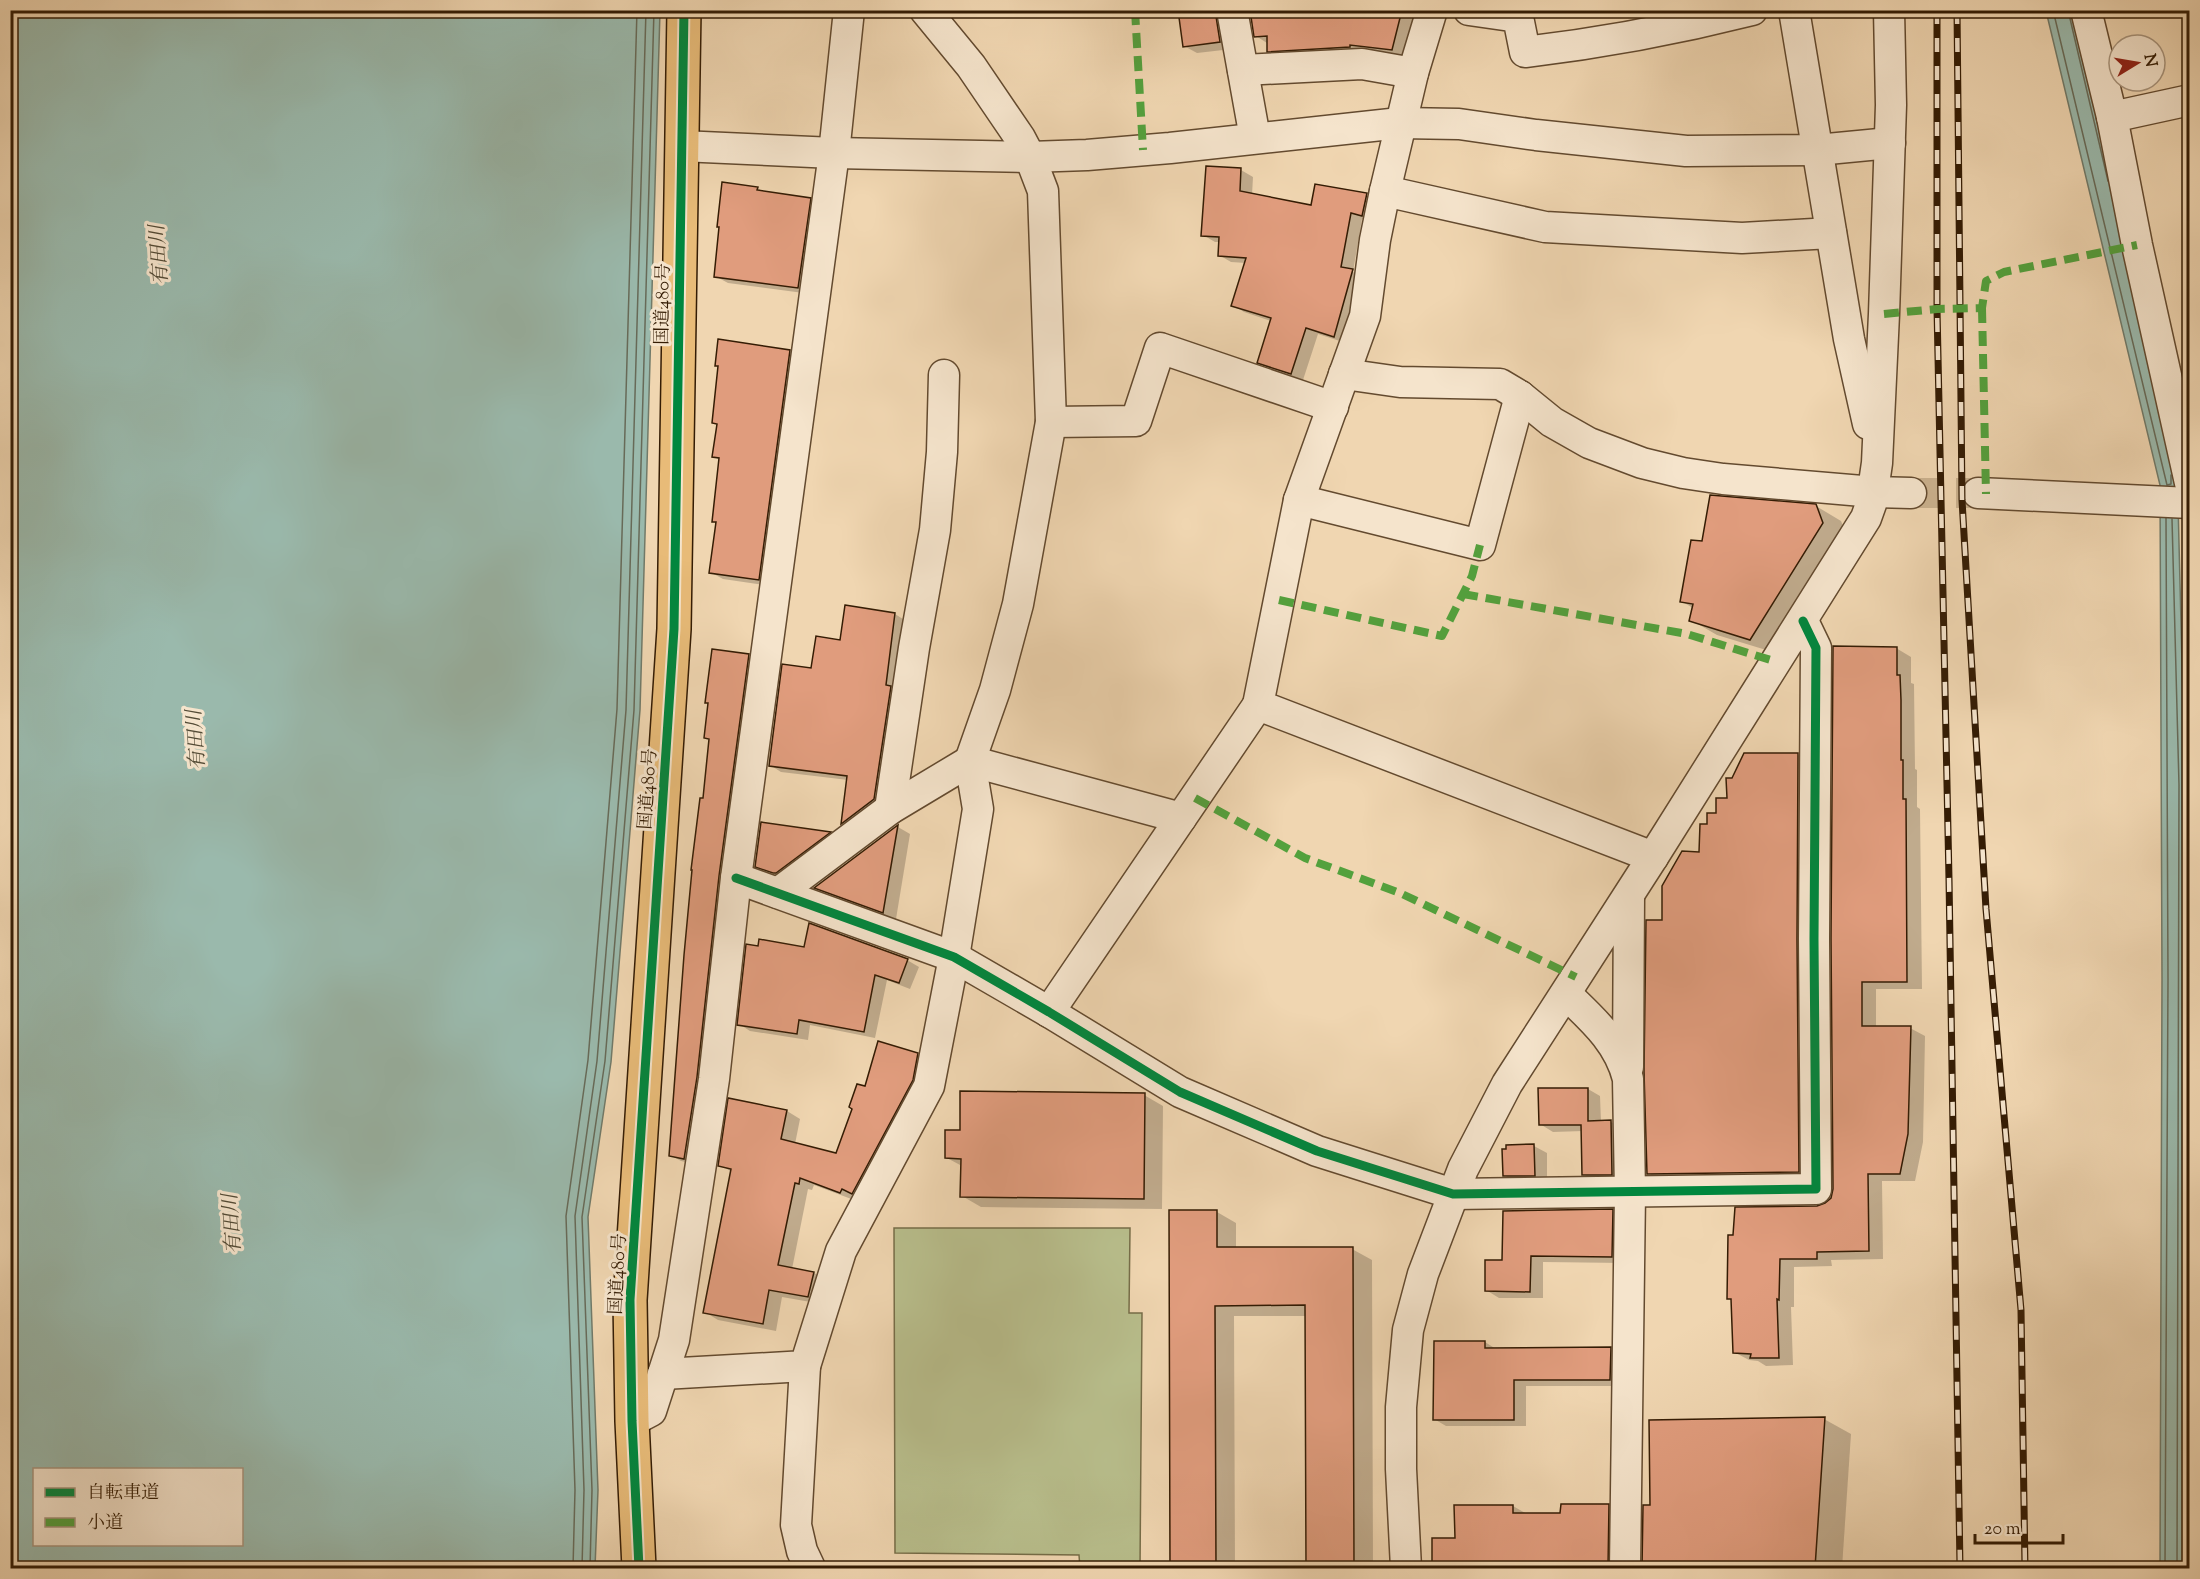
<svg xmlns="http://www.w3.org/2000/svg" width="2200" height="1579" font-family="'Sorts Mill Goudy','Noto Serif JP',serif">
<rect width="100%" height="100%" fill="#f0d6b1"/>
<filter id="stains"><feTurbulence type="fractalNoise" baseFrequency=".00333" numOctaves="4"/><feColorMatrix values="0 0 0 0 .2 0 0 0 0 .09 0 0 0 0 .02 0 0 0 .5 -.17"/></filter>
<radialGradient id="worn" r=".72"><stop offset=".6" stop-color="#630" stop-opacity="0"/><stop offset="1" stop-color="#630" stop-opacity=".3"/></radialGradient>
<polygon fill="#b8be8c" stroke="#766d48" stroke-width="1.5" points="894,1228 1130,1228 1129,1313 1142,1313 1140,1568 1080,1568 1079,1555 895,1553"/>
<g fill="#9ab9ac" stroke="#717a69" stroke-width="1.5" fill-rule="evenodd">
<path d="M11,10L660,11L640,710L611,1062L588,1217L598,1490L595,1568H11ZM34,1470H242V1544H34Z"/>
<polygon points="2046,11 2074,11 2177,463 2185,784 2183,1568 2160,1568 2162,979 2160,485"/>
</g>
<g fill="#0003">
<polygon points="1180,10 1229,10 1232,49 1197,53 1184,46"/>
<polygon points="1251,10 1427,10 1421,31 1410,28 1403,56 1361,51 1280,57 1269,51 1267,43 1256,36"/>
<polygon points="1207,167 1241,170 1253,177 1252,195 1313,206 1366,195 1378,202 1374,221 1362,219 1353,272 1364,278 1346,343 1318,334 1303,380 1270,369 1258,362 1271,321 1244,312 1233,305 1246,263 1231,262 1219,255 1220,242 1215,242 1203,235"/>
<polygon points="757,188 764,192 810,199 823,206 811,294 728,283 715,276"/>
<polygon points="789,351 802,358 771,586 723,579 710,572 718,524 714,521 720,460 714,456 718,425 713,423 719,367 716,365"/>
<polygon points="1816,506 1841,521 1848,538 1776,653 1717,635 1691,620 1693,608 1681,601 1703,543"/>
<polygon points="895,614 906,621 885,806 854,829 843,823 848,780 781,772 770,765 812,670 841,642"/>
<polygon points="1896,648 1911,657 1911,683 1914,684 1915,769 1917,770 1917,807 1920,809 1922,989 1876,989 1876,1028 1910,1028 1925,1036 1923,1142 1915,1181 1882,1181 1883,1259 1831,1260 1832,1266 1794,1267 1794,1307 1791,1307 1793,1365 1766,1366 1758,1361 1749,1360 1734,1352 1733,1300 1729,1298 1816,1208 1826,1205 1833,1198"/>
<polygon points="748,656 759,662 695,1164 681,1161 670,1155 710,740 706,737"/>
<polygon points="1798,755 1813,764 1814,1180 1664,1182 1648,1173 1664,921 1700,853 1708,826 1728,799 1733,779"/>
<polygon points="762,824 830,833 842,840 787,879 757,866"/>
<polygon points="898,827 910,834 896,919 828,894 816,888"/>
<polygon points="805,949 907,960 919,967 910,989 887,980 875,1038 810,1025 808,1040 750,1031 739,1024"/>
<polygon points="917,1054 931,1062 854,1200 814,1185 812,1190 808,1189 792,1269 814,1273 827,1281 822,1304 782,1297 776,1331 718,1320 705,1312 732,1172 720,1165 787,1111 800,1119 795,1144 837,1154 866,1088"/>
<polygon points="1588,1089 1600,1096 1601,1122 1611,1122 1624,1129 1625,1181 1596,1181 1583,1174 1583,1131 1553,1132 1540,1124"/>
<polygon points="1144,1095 1163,1106 1162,1209 981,1207 962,1196 962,1166 947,1158 962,1131"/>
<polygon points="1508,1146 1534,1146 1547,1153 1547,1182 1517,1182 1504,1175"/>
<polygon points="1612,1211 1625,1218 1624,1263 1543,1262 1543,1298 1499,1298 1486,1290 1504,1261"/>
<polygon points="1217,1212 1236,1223 1236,1249 1352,1249 1372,1260 1373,1568 1308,1568 1307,1316 1234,1316 1235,1568 1171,1568"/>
<polygon points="1485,1342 1496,1349 1610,1349 1622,1356 1622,1386 1526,1386 1526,1426 1446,1426 1434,1419"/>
<polygon points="1824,1419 1851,1434 1842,1568 1644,1568 1651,1506"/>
<polygon points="1513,1506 1527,1514 1562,1515 1608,1506 1635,1521 1634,1568 1434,1568 1456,1539"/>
</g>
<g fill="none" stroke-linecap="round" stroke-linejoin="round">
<g stroke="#676a58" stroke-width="1.5">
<polyline points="2053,10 2167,485 2171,484 2171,475"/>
<polyline points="2068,10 2108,181"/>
<polyline points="2172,519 2179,785 2177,1568"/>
<polyline points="573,1568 575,1490 566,1216 588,1060 617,709 637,10"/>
<polyline points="582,1568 584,1490 575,1216 597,1061 626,710 646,10"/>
<polyline points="590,1568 592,1490 582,1217 605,1061 634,710 654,10"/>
<polyline points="2165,1568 2168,979 2166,518"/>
</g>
</g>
<g fill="#e09c7d" stroke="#341c04" stroke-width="1.5">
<polygon points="1178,10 1215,10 1220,42 1183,47"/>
<polygon points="1250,10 1402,10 1392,50 1350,45 1350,47 1267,52 1267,36 1254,37"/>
<polygon points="1206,166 1241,168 1240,191 1311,205 1315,184 1367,193 1362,216 1351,213 1341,267 1353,269 1334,337 1306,328 1291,374 1257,363 1271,318 1231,306 1246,258 1218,256 1219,237 1201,236"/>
<polygon points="722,182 758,187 757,190 811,198 798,288 714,277 719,227 717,227"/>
<polygon points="718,339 790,350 759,580 709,573 716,522 712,522 719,458 712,457 717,424 712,423 718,366 715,366"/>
<polygon points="1710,495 1816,504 1823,523 1750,640 1689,621 1693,604 1680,602 1691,540 1702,541"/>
<polygon points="845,605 895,613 886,685 891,686 874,799 841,824 847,776 769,766 782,664 811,668 816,636 840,640"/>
<polygon points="1833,646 1897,647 1897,675 1900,675 1901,700 1901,760 1903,760 1903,799 1906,799 1907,982 1862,982 1862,1026 1911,1026 1908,1134 1900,1174 1868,1174 1869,1251 1817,1252 1817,1259 1780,1259 1779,1300 1777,1299 1779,1358 1750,1358 1751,1354 1733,1353 1731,1299 1727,1299 1728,1235 1733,1235 1735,1207 1817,1206 1825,1203 1831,1198 1833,1189 1831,939"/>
<polygon points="712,649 749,654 719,876 697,1077 684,1159 669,1156 684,955 692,870 691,870 700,798 703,798 709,739 704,738 708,703 705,703"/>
<polygon points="1744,753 1798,753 1797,939 1799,1172 1647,1174 1644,1072 1646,920 1662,920 1662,886 1682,851 1699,852 1700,824 1707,824 1707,813 1716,813 1716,798 1727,798 1726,778 1732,778"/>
<polygon points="761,822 831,832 776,873 773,873 755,867"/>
<polygon points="898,825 883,913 814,888"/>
<polygon points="809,923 908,959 899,983 875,975 864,1032 799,1020 797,1034 737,1025 746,944 758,946 759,939 804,947"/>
<polygon points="878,1041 918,1053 913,1080 852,1194 842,1189 840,1193 800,1178 799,1184 795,1183 778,1265 814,1272 808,1297 769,1290 763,1324 703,1313 731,1169 718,1166 728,1098 787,1110 781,1139 836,1153 852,1109 849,1107 857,1084 865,1086"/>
<polygon points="1538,1088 1588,1088 1588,1121 1611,1120 1612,1175 1582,1175 1581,1125 1539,1125"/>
<polygon points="960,1091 1145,1093 1144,1199 960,1197 961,1159 945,1158 945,1130 960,1130"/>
<polygon points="1534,1144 1535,1176 1503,1176 1502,1149 1506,1149 1506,1145"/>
<polygon points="1613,1209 1612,1257 1531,1256 1530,1292 1485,1291 1485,1260 1502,1260 1503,1211"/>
<polygon points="1169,1210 1217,1210 1217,1247 1353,1247 1354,1569 1306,1569 1305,1305 1215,1306 1216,1569 1170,1569"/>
<polygon points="1434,1341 1485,1341 1485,1348 1611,1347 1610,1380 1514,1380 1514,1420 1433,1420"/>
<polygon points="1825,1417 1815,1568 1642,1569 1643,1505 1650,1505 1649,1420"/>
<polygon points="1561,1504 1609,1504 1608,1569 1432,1569 1432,1538 1455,1538 1454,1505 1513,1505 1513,1513 1560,1513"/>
</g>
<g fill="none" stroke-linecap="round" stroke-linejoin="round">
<polyline stroke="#cab18e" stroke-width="30" stroke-dasharray="30 15" stroke-linecap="butt" points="1911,493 1978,493"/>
<defs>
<g id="minor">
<polyline points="1232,10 1255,138"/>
<polyline points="1432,10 1413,73 1385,191 1375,240 1365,316 1299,500 1258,705 1653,857"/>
<path d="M1469,10L1518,17L1525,52C1602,43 1677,29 1752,10"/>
<polyline points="1794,10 1849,339 1868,424"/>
<polyline points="2086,10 2112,117 2137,245 2190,483"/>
<polyline points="1243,70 1362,64 1413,73"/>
<polyline points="2112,117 2190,100"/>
<polyline points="681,146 834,153 1030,157 1087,155 1170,148 1400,123 1459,124 1536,135 1686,151 1817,150 1890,143"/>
<polyline points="1385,191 1545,227 1742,238 1831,233"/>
<polyline points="1344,374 1400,382 1500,384 1520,396 1552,422 1589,443 1642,463 1683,473 1723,479 1874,492 1911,493"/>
<polyline points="1051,422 1136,421 1160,348 1333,407"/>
<polyline points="1978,493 2190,503"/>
<polyline points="1299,500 1480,545 1520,396"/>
<polyline points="890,809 914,648 935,530 942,452 944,375"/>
<polyline points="736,878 954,957 1049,1012 1180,1092 1317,1151 1453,1194 1816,1189 1814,939 1816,648 1803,621"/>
<polyline points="778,893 890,809 970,761 1181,818"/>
<path d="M1566,994C1592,1019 1619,1042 1628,1079L1630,1193L1625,1568"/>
<polyline points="1049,1012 1258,705"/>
<polyline points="1628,1067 1629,896"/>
<polyline points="805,1366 796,1525 802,1551 810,1568"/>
<polyline points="663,1374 805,1366 841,1251 929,1086 954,957 978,809 970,761 995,690 1018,604 1051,422 1043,191 1030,157 1020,138 971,66 925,10"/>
<polyline points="632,1421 651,1411 674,1340 714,1079 736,878 834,153 849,10"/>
<polyline points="1406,1568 1401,1469 1401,1407 1408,1330 1423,1274 1463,1169 1507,1084 1653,857 1866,518 1871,504 1877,463 1884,314 1891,105 1889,10"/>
</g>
<polyline id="highway" points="639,1568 632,1421 630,1300 674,629 684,10"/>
</defs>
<use href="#minor" stroke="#634a2f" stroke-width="33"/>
<use href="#highway" stroke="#341c04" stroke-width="36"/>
<use href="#minor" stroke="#f5e4cc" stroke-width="30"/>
<use href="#highway" stroke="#e8bb78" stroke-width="33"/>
<defs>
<g id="rail">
<polyline points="1937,10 1937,309 1949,879 1960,1568"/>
<polyline points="1957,10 1962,500 1986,909 2021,1310 2025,1568"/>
</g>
</defs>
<use href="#rail" stroke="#341c04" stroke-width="7"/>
<use href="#rail" stroke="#f5e4cc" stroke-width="4.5" stroke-dasharray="14" stroke-linecap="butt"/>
<g stroke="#53a13d" stroke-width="8" stroke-dasharray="15 8" stroke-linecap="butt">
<polyline points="1135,10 1143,150"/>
<polyline points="1982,308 1986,494"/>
<polyline points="1884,314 1937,309 1982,308 1986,281 2004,272 2137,245"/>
<polyline points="1463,594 1687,634 1777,662"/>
<polyline points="1279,600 1442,636 1472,576 1480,545"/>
<polyline points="1195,798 1305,858 1400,893 1576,977"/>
</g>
<defs>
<g id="cycleway">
<polyline points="736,878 954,957 1049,1012 1180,1092 1317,1151 1453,1194 1816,1189 1814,939 1816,648 1803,621"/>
<polyline points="639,1568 632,1421 630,1300 674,629 684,10"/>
</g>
</defs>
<use href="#cycleway" stroke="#f5e4cc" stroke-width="13"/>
<use href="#cycleway" stroke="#00873e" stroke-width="9"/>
</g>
<g text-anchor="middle" stroke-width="6" stroke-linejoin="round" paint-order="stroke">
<g font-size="18" fill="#341c04" stroke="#f5e4cc">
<text transform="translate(662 304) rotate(-89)" y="6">国道480号</text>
<text transform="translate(647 789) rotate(-86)" y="6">国道480号</text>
<text transform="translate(617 1274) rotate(-87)" y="6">国道480号</text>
</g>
<g font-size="20" font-style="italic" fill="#534b36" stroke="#f5e4cc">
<text transform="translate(158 255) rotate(-94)" y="7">有田川</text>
<text transform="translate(195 740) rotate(-94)" y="7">有田川</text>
<text transform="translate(231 1224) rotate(-94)" y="7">有田川</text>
</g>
</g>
<rect width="2200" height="1579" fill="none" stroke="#f0d6b1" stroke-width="36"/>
<rect x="12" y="12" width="2176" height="1555" fill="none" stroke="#341c04" stroke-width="3"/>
<rect x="18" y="18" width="2164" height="1543" fill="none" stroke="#341c04" stroke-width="1.5"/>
<rect x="33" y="1468" width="210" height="78" fill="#f5e4cc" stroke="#a8947c" stroke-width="1.5"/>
<rect x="45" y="1488" width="30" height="9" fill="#00873e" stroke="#a8947c" stroke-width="1.5"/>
<text x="87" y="1498" font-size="18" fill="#341c04">自転車道</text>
<rect x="45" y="1518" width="30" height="9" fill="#53a13d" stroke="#a8947c" stroke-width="1.5"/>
<text x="87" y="1528" font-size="18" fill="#341c04">小道</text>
<g transform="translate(2137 63) rotate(79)"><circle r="28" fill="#f5e4cc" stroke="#a8947c" stroke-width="1.5"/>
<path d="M0-4.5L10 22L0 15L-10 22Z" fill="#8f2418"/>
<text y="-9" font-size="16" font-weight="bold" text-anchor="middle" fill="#341c04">N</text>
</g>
<path d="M1975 1534v9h88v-9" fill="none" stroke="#341c04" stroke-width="3"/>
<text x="1984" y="1534" font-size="18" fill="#341c04" stroke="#f5e4cc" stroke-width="4.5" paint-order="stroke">20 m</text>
<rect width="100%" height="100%" filter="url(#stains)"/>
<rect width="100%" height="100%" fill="url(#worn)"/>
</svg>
